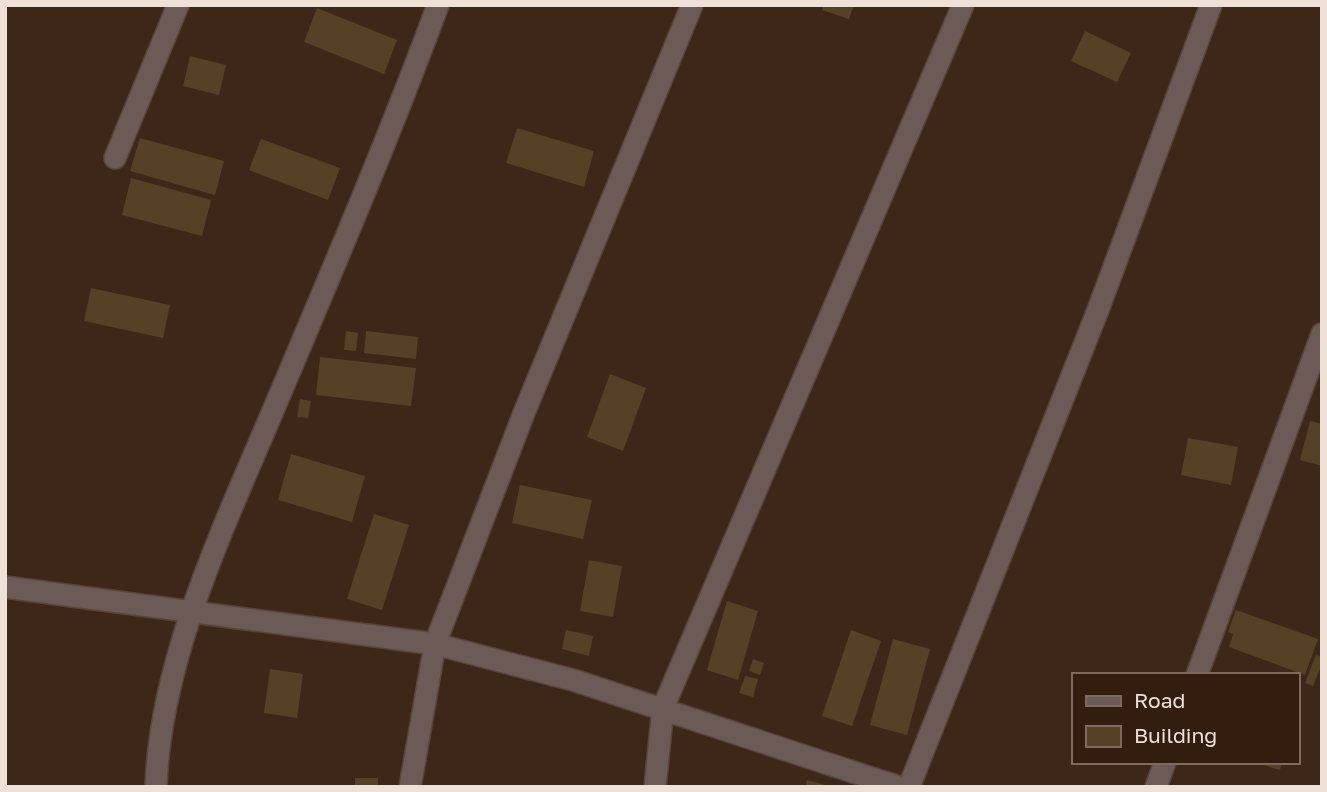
<svg xmlns="http://www.w3.org/2000/svg" width="1327" height="792" font-family="'Golos Text',sans-serif">
<rect width="100%" height="100%" fill="#3c2719"/>
<g fill="#554226">
<polygon points="824,5 854,5 849,19 822,10"/>
<polygon points="317,8 397,40 384,74 304,42"/>
<polygon points="1085,31 1131,53 1117,82 1071,61"/>
<polygon points="190,56 226,65 219,95 183,86"/>
<polygon points="517,128 594,151 584,187 506,163"/>
<polygon points="140,138 224,161 215,195 130,171"/>
<polygon points="261,139 340,168 328,200 249,170"/>
<polygon points="131,178 211,200 202,236 122,215"/>
<polygon points="91,288 170,305 163,338 84,321"/>
<polygon points="346,331 358,333 356,351 344,350"/>
<polygon points="366,331 418,337 416,359 364,353"/>
<polygon points="320,357 416,368 411,406 316,395"/>
<polygon points="610,374 646,388 623,451 587,437"/>
<polygon points="300,399 311,401 308,418 297,417"/>
<polygon points="1310,421 1322,424 1322,466 1300,460"/>
<polygon points="1188,438 1238,447 1231,485 1181,475"/>
<polygon points="291,454 365,476 352,522 278,500"/>
<polygon points="520,485 592,500 583,539 512,523"/>
<polygon points="374,514 409,525 382,610 347,599"/>
<polygon points="589,560 622,566 613,617 580,611"/>
<polygon points="727,601 758,611 738,680 707,670"/>
<polygon points="1236,610 1318,639 1305,675 1229,647 1233,634 1228,632"/>
<polygon points="566,630 593,636 589,656 562,649"/>
<polygon points="851,630 881,641 852,726 822,716"/>
<polygon points="893,639 930,649 907,735 870,725"/>
<polygon points="1316,655 1322,657 1322,664 1313,686 1305,683"/>
<polygon points="753,659 764,663 760,675 749,671"/>
<polygon points="270,669 303,674 297,718 264,713"/>
<polygon points="745,676 758,679 753,697 739,693"/>
<polygon points="1254,762 1282,762 1280,770"/>
<rect x="355" y="778" width="23" height="9"/>
<polygon points="807,780 829,786 828,787 806,787"/>
</g>
<g fill="none" stroke-linecap="round" stroke-linejoin="round">
<defs>
<g id="street">
<polyline points="115,158 178,5"/>
<polyline points="5,587 435,644 573,680 899,787"/>
<polyline points="1197,675 1322,334"/>
<path d="M156,787C160,660 223,529 272,413C329,278 387,143 438,5"/>
<polyline points="410,787 435,644 524,413 692,5"/>
<polyline points="655,787 663,708 963,5"/>
<polyline points="909,787 1098,310 1211,5"/>
<polyline points="1156,787 1165,762"/>
</g>
</defs>
<use href="#street" stroke="#594538" stroke-width="24"/>
<use href="#street" stroke="#6b5a56" stroke-width="21"/>
</g>
<rect width="1327" height="792" fill="none" stroke="#efe1d8" stroke-width="14"/>
<rect x="1072" y="673" width="228" height="91" fill="#321d0f" stroke="#7e6b5f" stroke-width="2"/>
<rect x="1086" y="696" width="35" height="10" fill="#6b5a56" stroke="#7e6b5f" stroke-width="2"/>
<text x="1134" y="708" font-size="21" fill="#efe1d8">Road</text>
<rect x="1086" y="726" width="35" height="21" fill="#554226" stroke="#7e6b5f" stroke-width="2"/>
<text x="1134" y="743" font-size="21" fill="#efe1d8">Building</text>
</svg>
